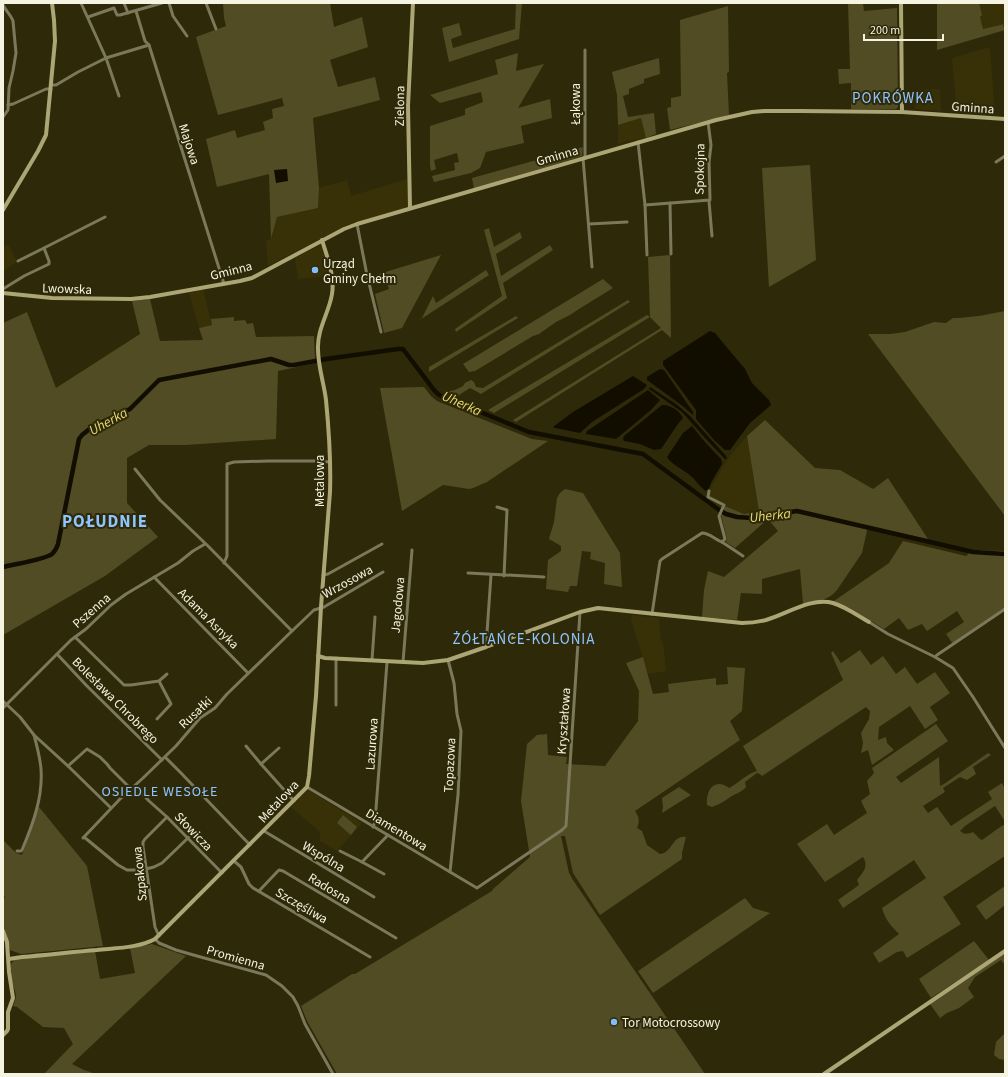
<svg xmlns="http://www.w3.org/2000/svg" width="1008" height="1077" font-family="'Source Sans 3',sans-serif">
<rect width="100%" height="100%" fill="#2e2908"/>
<g fill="#383107">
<polygon points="937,3 1005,3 1005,25 1003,25 1005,30 937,50"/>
<polygon points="990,47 995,114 957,112 952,58"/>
<polygon points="940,89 941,111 915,109 914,90"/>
<polygon points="641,118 646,138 627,141 621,143 618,146 618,125"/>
<polygon points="407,179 408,207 349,224 268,266 266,241 271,239 277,217 318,208 319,188 347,180 351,196"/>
<polygon points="8,244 17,262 3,271 3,247"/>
<polygon points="319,245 322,247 330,276 298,279 295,258"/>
<polygon points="203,289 212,325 199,328 189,293"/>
<polygon points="747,436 759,511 744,514 726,506 724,510 718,508 705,497 729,457"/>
<polygon points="632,615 659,618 661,641 663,643 666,671 648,674 631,620"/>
<polygon points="308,790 362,823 337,851 320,841 320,832 291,807"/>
</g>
<g fill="#524c24">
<polygon points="223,3 330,3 334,27 362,17 368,47 330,60 338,87 375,77 380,100 313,118 319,188 318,208 277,217 271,239 269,174 217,187 206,139 235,130 237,138 265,130 263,122 273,118 272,109 284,106 282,98 218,115 196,37 226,26 224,18"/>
<polygon points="516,3 522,3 519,39 449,62 442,28 459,23 462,35 451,39 453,48 515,29"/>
<polygon points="848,3 863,3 864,11 897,8 898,105 898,107 896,109 851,109 851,83 839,84 838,69 850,69"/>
<polygon points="937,3 979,3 982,15 980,17 983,29 1005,24 1003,25 1005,30 937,50"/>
<polygon points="728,6 729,72 727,73 729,115 670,130 667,108 671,107 671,98 681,96 680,20"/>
<polygon points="518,53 516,71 544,64 518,108 550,99 552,118 521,126 524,143 486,152 480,168 471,173 434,182 432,176 455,170 454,163 459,162 457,153 434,160 436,169 431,171 430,166 430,126 465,115 465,109 483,102 481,92 440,103 430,95 498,74 495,60"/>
<polygon points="659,58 660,74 644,79 644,83 629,89 629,94 623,96 628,117 654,113 656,134 646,138 641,118 618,125 617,95 612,72"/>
<polygon points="583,147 582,156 474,189 472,178"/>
<polygon points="810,165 816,260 769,287 762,168"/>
<polygon points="489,228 494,247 520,232 522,238 496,254 501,276 550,245 553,250 503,283 507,298 456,332 455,329 502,296 484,230"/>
<polygon points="441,255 402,328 384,333 375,294 389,289 386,280 381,281 379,274"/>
<polygon points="670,255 671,338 662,330 516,422 513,420 661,328 650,317 494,413 488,410 647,315 650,317 648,257"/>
<polygon points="486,270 489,275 418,321 422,318 433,296 436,303"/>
<polygon points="603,279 613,288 579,309 570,315 556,322 539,334 533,336 475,371 469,372 463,364"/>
<polygon points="150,299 160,341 203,340 199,328 212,325 211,319 234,317 234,321 245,320 247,324 253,323 256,337 314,336 315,358 316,363 278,371 276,439 186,445 149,445 127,458 127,503 158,537 105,576 3,635 3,323 27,312 56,388 140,334 132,301"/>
<polygon points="628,300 630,302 481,394 474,390 470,388 456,397 444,392 455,390 463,386 465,383 471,380 474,382 476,387 483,388"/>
<polygon points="1005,311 1005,516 868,334 890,334 905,332 934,322 946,323 953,318 959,318 979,316"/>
<polygon points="516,316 518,318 429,372 429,367"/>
<polygon points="424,387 431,396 437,401 532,439 548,441 487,482 473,488 469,489 443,485 402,511 380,388"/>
<path d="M765,420L815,468L840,470L873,489L888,478L928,539L868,526L862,553L837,590C828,601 816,601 803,604L800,569L762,579V594L741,593L737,620L702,617L704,590L708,571L724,577L778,531L768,519L735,548L726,542L727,539L721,515L725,506L744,514L759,511L747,436Z"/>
<polygon points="565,489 583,493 620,553 622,587 604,584 605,563 590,559 591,552 582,551 577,586 570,586 568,592 546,589 548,560 561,551 561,546 549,539 554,522 557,498 560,493"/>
<polygon points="903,541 966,556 972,550 1005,551 1005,610 953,644 946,634 964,622 957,611 927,631 922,624 908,630 899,618 884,629 852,609 834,601 889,563"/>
<path d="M860,650L871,665L883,656L896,674L905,667L917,684L935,672L950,693L930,707L938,720L925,729L910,706L879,727L878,740L886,737L887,743L894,750L872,765L868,750L861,753L863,743L861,733L869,719L870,711L866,707L762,776L760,774L757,773L745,782L746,787C742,792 737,793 732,796C724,801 721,804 712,807L707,805C706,797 709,784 719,784C723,784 726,786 729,788C739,783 746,774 757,771L743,746L843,680L831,653L833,651L841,663Z"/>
<path d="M643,657L653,694L669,692L668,684L716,678V685L728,684L727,667L745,668L742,711L730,721L740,740L635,811C639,817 640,821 637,828L642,831L647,845L660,854C672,853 673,834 686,837L682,853V859L600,915L573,873L565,836H561L569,873L573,880L705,1074H337L307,1021L301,1006L352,974H355L492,891L493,889L530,857L521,801L527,744L537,735L547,734L548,755L567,757L566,764L605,766L638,721L639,691L626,663Z"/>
<path d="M936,724L948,741L896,777L901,783L939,757L940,786L944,784L988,753L991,755L973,767L976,774L967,780L960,777L943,788L945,792L923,806L928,813L937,807L951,826L992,799L988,792L1002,783L1005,789V819L1004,820L995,806L965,826L960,831C965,835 968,834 973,832L980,839L982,840L1003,825L1004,826L1005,824V856L943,897L961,924L907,958L903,951L897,952L879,963L873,953L899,934C891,926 885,919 882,908L926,878L914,860L843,908L838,900L859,885L857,880C863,872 869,867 863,857L825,882L797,844L827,824L834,835L867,813L861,801L870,794L867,781L874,773L872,768Z"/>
<polygon points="679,787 691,795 662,813 663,807 662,798"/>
<polygon points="39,807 87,866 103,946 21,954 10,950 3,929 3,901 5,897 3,895 3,840 16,853 22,855 30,833"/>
<polygon points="343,815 357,827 351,835 337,823"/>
<polygon points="1005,886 1005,905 986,920 976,906"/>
<polygon points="745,898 753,908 770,913 653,993 638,971"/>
<polygon points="974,941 989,960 931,998 919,979"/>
<path d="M152,944L186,956L72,1064L84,1070L96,1074H44L73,1044L64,1028L43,1027L17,1007L13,1006C14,1003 16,999 16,996C15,985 3,967 16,959L95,951L100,979L135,973L130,948Z"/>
<polygon points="1005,952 1005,965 1001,960 975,977 968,988 974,997 959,1008 947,1013 940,1018 930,1004"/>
<polygon points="1005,1033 1005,1060 999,1059 994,1055 996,1042"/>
</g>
<g fill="#110e00">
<polygon points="287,169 288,181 276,183 274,170"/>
<polygon points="710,331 715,333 729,350 745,369 752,383 769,400 771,405 750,423 730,450 725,450 714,440 696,419 696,410 663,365 663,361"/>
<polygon points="660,369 664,370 693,412 693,415 684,407 647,380 647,377"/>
<polygon points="633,376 647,385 644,389 592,422 580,433 555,428 553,427 573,412"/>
<polygon points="650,387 676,404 690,416 726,456 727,459 725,459 705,438 682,412 649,389"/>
<polygon points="648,390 660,400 651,410 616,439 586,434 587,431"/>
<path d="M662,405C670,404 680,411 683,418L678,424L661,449L654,450L640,444L624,441L623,439L624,436Z"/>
<path d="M692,426L704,441L721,459L722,464L712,481L709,488L706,491C700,487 697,482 692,477C685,470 673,466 667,457L683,433Z"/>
</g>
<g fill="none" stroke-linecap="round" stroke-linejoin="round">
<path stroke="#110e00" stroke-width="4.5" d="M3,567C14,564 44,560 52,554C55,551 57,548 58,544L79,439L82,435L92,427L130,409L159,380L271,359L289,365H294L326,359L398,349H403L406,353L434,390L439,395L529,432L643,454L718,509L726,514L737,517L752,518L797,511L973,552L1005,554"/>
<g stroke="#7c785b" stroke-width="3">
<polyline points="81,3 106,58 119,96"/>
<polyline points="124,3 128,13"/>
<polyline points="169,3 173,16 187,36"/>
<polyline points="206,3 216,29"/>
<path d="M3,5C6,11 11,15 13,21L16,53L13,71L9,88L8,110L3,117"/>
<polyline points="136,11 145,41 149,45 224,284"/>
<polyline points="88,17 114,8 117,15 120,15 162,3"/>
<polyline points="585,50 585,158"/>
<polyline points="51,85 56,85 78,72 106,58 149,45"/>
<polyline points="8,105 13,104 46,89 51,89"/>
<polyline points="638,142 645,205 647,255"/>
<polyline points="583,158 592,267"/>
<polyline points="996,162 1005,156"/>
<polyline points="709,201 712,236"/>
<polyline points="670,203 671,254"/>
<polyline points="645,205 710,200 709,162 711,145 708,122"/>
<polyline points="357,224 367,275 381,332"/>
<polyline points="589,224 627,222"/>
<polyline points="18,261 44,248"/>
<polyline points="3,289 24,276 49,264 49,261 44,248 105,217"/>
<polyline points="135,469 160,500 207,545 292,631 314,610 324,607 383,572"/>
<polyline points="497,507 507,510 504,576"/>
<polyline points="722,542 743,556"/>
<polyline points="224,563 227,556 227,464 234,462 268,461 317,461 330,462"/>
<polyline points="468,573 544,577"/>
<polyline points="323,575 328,574 382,544"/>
<polyline points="154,577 248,673"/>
<path d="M652,614L660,561L662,559L702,533C710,533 715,540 722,542L725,539L719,516L724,505L708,497L709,491"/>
<polyline points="869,622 888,634 935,657 953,668 973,697 1005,748"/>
<polyline points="75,637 124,685 131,685 159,681 167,674"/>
<polyline points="486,647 491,575"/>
<polyline points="57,654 86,685 162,760"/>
<polyline points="935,657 937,655 1005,609"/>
<polyline points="336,658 336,705"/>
<polyline points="372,660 375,617"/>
<polyline points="448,660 454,683 457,714 461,731 458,795 450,872"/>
<polyline points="403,662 412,550"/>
<polyline points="3,701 20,717 34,735 68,766 111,808"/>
<polyline points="3,708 71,640 86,629 111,605 126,594 178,563 193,551 205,544"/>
<polyline points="157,719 171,704 159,681"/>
<polyline points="246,746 261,764 294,801"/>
<polyline points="165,757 181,773 250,845"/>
<polyline points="261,764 279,748"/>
<polyline points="68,766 87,749 100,757 107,764 110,768 131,789"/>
<polyline points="135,786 149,801 167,817 222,873"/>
<polyline points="307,787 477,888 562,830 566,826 580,612"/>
<polyline points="373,827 375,822 387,662"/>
<polyline points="264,831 374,897"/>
<polyline points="84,837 118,865 127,870 137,870 146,869 154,867 162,863 189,837"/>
<polyline points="83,838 120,799 143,778 176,746 200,718 215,708 227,694 292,631"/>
<path d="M17,851H21L22,850C33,824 43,797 41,769C40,757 37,746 34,735"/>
<polyline points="340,851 362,862 388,835"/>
<polyline points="234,861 241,867 249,884 253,888 370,957"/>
<polyline points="362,862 384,874"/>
<polyline points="259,891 276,873 279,870 283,871 396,938"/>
<polyline points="159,936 155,927 143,847 143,842 145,839 167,817"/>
<polyline points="155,939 159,943 176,950 197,956 266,975 282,986 293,997 298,1006 305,1024 333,1074"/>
</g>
<g stroke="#aca576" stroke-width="4">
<polyline points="901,3 902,112"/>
<polyline points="410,208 408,106 413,3"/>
<polyline points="3,210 38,151 46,135 55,41 54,20 52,3"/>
<polyline points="3,293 52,298 131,299 150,297 240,281 252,278 344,229 357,224 716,120 752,112 765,111 799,111 902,112 1005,119"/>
<path d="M318,656L325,658L423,663L448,660L486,647L580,612L598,608L742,623C750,623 758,622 766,620C787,614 811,597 833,603C846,607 857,615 869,622"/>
<polyline points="3,931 7,942 9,972 13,998 8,1012 8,1029 7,1031 3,1035"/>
<path d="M9,959L22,957C47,955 72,952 97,950C115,948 139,948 155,939L307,787L309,776L316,696L321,607L330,492C331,462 329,431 326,400C324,383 318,367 318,349C317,329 329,313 332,294C335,276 327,257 322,240"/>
<polyline points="824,1074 1005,951"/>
</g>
</g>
<g fill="#82bcfa" stroke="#2e2908" stroke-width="1.5">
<circle cx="315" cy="270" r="4"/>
<circle cx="614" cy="1022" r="4"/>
</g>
<g text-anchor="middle" stroke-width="4" stroke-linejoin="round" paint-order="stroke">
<g font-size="13" fill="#f5f3e1" stroke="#2e2908">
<text transform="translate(575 104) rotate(-90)" y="5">Łąkowa</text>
<text transform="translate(399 106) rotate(-89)" y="5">Zielona</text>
<text transform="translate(973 107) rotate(4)" y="5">Gminna</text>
<text transform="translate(190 144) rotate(72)" y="5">Majowa</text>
<text transform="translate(557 155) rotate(-16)" y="5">Gminna</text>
<text transform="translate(699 169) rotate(-89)" y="5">Spokojna</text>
<text transform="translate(231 270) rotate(-14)" y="5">Gminna</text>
<text transform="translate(67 288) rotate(2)" y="5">Lwowska</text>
<text transform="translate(319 481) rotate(-90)" y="5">Metalowa</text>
<text transform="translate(347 581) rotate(-29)" y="5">Wrzosowa</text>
<text transform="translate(397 605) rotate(-85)" y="5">Jagodowa</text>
<text transform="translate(91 610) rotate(-41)" y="5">Pszenna</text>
<text transform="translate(209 618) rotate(45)" y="5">Adama Asnyka</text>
<text transform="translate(116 700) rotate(45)" y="5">Bolesława Chrobrego</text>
<text transform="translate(195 712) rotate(-43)" y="5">Rusałki</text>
<text transform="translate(563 721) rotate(-86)" y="5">Kryształowa</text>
<text transform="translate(371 744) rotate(-86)" y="5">Lazurowa</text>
<text transform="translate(449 765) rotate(-87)" y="5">Topazowa</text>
<text transform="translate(278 801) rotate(-47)" y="5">Metalowa</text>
<text transform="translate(397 829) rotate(31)" y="5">Diamentowa</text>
<text transform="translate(194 831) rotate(46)" y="5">Słowicza</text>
<text transform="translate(324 856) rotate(31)" y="5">Wspólna</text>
<text transform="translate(139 874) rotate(-96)" y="5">Szpakowa</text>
<text transform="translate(330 888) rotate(31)" y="5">Radosna</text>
<text transform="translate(302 905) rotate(30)" y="5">Szczęśliwa</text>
<text transform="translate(236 957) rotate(16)" y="5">Promienna</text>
</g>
<g font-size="13" fill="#f5f3e1" stroke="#2e2908" text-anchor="start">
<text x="323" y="268">Urząd<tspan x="323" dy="15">Gminy Chełm</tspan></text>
<text x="622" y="1027">Tor Motocrossowy</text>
</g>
<g font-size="14" font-style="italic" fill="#e9da73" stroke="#2e2908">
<text transform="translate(462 403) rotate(24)" y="5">Uherka</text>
<text transform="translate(108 421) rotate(-29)" y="5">Uherka</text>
<text transform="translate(770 515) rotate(-6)" y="5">Uherka</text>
</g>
<g font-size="14" letter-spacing="1" fill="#8fc5ff" stroke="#2e2908">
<text x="160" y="796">OSIEDLE WESOŁE</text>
</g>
<g font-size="15" letter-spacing="1" fill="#8fc5ff" stroke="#2e2908">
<text x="893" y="103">POKRÓWKA</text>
<text x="524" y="644">ŻÓŁTAŃCE-KOLONIA</text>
</g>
<g font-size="17" font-weight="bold" letter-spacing="1" fill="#8fc5ff" stroke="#2e2908">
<text x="105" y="527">POŁUDNIE</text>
</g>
</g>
<rect width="1008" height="1077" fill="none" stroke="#f5f3e1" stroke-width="8"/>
<path d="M864 34v6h79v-6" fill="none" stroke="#f5f3e1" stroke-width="2"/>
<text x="870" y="34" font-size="12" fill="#f5f3e1" stroke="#2e2908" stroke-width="3" paint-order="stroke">200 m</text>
</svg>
